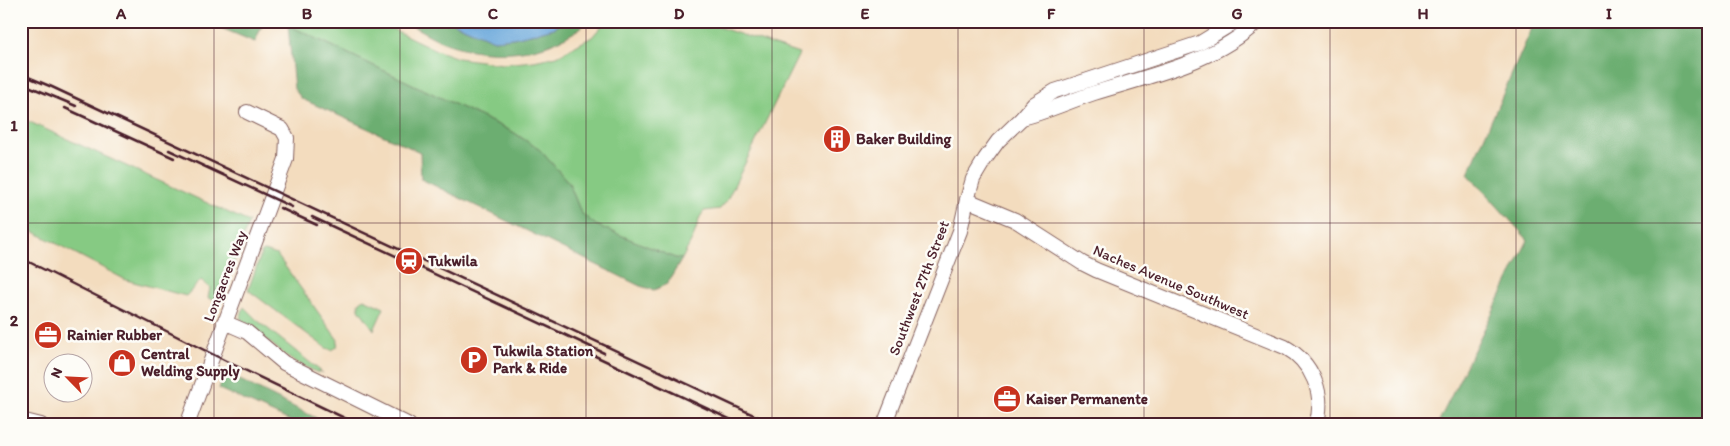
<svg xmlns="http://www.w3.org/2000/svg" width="1730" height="446" font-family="Itim,sans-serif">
<rect width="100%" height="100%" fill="#fdfcf7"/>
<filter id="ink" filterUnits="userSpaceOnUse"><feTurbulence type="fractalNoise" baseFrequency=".02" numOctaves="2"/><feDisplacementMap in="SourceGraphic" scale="10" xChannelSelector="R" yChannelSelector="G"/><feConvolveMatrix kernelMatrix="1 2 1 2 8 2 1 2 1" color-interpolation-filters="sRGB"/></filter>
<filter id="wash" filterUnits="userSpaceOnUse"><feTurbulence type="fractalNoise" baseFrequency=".0096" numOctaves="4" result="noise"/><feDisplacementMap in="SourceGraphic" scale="20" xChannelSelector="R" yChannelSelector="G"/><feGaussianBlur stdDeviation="1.12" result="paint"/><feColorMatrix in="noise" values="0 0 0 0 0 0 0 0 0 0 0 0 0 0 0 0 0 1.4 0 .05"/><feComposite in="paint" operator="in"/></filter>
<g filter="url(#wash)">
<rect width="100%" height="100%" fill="#f3dcbe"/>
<g fill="#86ca83" stroke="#687457">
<polygon points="287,21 376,21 436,50 458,58 503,64 534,61 557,56 592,37 606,21 701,21 799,54 726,202 720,209 704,211 700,217 693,238 682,259 675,258 596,225 581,213 569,183 540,150 513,132 288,25"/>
<polygon points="21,118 249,222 219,302 208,298 210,288 201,280 186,296 126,280 21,225"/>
<polygon points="265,251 277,255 338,340 337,347 332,350 326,348 248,290 262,252"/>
<polygon points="364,299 384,308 374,330 359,309 359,303"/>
<polygon points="244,307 257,320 323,373 319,370 318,373 290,359 240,318"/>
</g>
<g fill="#6cae71" stroke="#5b664e">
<polygon points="204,21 264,21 255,42"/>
<path d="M402,21H449L494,40L513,38L535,33L554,28L566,21H589C550,56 490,60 443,42C429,36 416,27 402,21Z"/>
<polygon points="1535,21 1709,21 1709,425 1437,425 1528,240 1468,174"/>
<polygon points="288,25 513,132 540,150 569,183 581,213 596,225 675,258 682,259 667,284 654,290 640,286 421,179 420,152 302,99 294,89"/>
<polygon points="224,372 330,425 299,425 219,389"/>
</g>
<g fill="#69a7db" stroke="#5a6383">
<polygon points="449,21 566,21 554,28 535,33 513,38 494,40"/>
<path d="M752,21H785C774,29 764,26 752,21Z"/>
</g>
</g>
<g filter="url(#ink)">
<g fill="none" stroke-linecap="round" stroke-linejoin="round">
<defs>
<g id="minor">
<path d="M1022,118C1046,112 1070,101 1094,93C1151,75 1214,63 1258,21"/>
<path d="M967,200L1015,220L1082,263L1096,270L1285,347C1312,362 1326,394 1316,425"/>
<polyline points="224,322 247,332 284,363 409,425"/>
<polyline points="21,420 41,425"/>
<polyline points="187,425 286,159 287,138 282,129 247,112"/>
<polyline points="884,425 960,231 967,200 973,179 985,159 998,141 1022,118 1034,104 1055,91 1200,43 1236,21"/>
</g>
</defs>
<use href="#minor" stroke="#85615e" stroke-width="16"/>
<use href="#minor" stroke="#fff" stroke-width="14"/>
<g stroke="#4a1f2b" stroke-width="2.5">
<polyline points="21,74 52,87 775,425"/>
<polyline points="21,83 76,106"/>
<polyline points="65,108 174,158"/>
<polyline points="169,150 292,207"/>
<polyline points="280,208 317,225"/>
<polyline points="312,217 604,353"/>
<polyline points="21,258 232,364 359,425"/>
<polyline points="593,355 742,425"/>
</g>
</g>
</g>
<path fill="none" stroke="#4a1f2b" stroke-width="1" stroke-opacity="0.55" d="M214,21V425M400,21V425M586,21V425M772,21V425M958,21V425M1144,21V425M1330,21V425M1516,21V425M21,223H1709"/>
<defs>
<symbol id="building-disc" viewBox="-11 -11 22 22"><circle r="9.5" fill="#c8321e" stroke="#fdfcf7"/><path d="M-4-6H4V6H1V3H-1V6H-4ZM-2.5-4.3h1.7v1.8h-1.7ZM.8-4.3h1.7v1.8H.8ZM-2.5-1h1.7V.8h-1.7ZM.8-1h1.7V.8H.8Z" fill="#fff"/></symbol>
<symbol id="station-disc" viewBox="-11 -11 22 22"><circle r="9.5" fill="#c8321e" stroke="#fdfcf7"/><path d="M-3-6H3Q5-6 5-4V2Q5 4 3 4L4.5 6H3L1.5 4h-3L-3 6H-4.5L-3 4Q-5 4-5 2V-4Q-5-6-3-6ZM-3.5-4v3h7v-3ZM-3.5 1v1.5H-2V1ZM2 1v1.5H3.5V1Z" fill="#fff"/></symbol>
<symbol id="office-disc" viewBox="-11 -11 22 22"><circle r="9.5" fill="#c8321e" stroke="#fdfcf7"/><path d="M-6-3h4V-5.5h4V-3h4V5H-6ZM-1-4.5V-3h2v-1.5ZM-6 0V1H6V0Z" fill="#fff"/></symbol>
<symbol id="parking-disc" viewBox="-11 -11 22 22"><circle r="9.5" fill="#c8321e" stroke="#fdfcf7"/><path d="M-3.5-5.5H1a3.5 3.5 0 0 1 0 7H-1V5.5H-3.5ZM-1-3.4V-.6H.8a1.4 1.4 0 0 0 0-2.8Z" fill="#fff"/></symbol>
<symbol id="shop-disc" viewBox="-11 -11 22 22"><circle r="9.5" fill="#c8321e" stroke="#fdfcf7"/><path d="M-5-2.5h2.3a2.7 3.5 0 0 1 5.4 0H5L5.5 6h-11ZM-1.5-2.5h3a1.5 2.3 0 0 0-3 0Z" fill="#fff"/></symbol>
</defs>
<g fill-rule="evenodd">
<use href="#building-disc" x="821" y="123" width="32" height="32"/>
<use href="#station-disc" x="393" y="245" width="32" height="32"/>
<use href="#office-disc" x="32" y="319" width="32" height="32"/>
<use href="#parking-disc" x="458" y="344" width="32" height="32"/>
<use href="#shop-disc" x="106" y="347" width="32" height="32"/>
<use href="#office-disc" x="991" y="383" width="32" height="32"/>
</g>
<g text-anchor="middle" stroke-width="5" stroke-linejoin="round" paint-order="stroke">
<g font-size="15" font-weight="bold" fill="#4a1f2b" stroke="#fdfcf7" text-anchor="start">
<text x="856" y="144">Baker Building</text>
<text x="428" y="266">Tukwila</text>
<text x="67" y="340">Rainier Rubber</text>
<text x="493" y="356">Tukwila Station<tspan x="493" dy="17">Park &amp; Ride</tspan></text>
<text x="141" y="359">Central<tspan x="141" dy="17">Welding Supply</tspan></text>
<text x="1026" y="404">Kaiser Permanente</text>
</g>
<g font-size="15" fill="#4a1f2b" stroke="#fdfcf7">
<text transform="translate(225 276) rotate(-69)" y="5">Longacres Way</text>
<text transform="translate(1171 282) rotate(23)" y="5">Naches Avenue Southwest</text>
<text transform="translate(919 288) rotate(-69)" y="5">Southwest 27th Street</text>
</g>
</g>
<rect width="1730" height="446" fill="none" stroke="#fdfcf7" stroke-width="55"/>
<g transform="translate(68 378) rotate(294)"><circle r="24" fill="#fdfcf7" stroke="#b5a4a5"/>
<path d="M0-4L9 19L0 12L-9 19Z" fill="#c8321e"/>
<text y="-8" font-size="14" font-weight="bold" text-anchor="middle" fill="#4a1f2b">N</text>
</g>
<rect x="28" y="28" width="1674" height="390" fill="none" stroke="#4a1f2b" stroke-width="2"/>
<g font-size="16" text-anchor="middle" font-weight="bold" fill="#4a1f2b">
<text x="121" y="19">A</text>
<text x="307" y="19">B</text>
<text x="493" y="19">C</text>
<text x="679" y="19">D</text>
<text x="865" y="19">E</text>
<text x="1051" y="19">F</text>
<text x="1237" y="19">G</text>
<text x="1423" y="19">H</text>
<text x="1609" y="19">I</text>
<text x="14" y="131">1</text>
<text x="14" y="326">2</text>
</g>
</svg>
